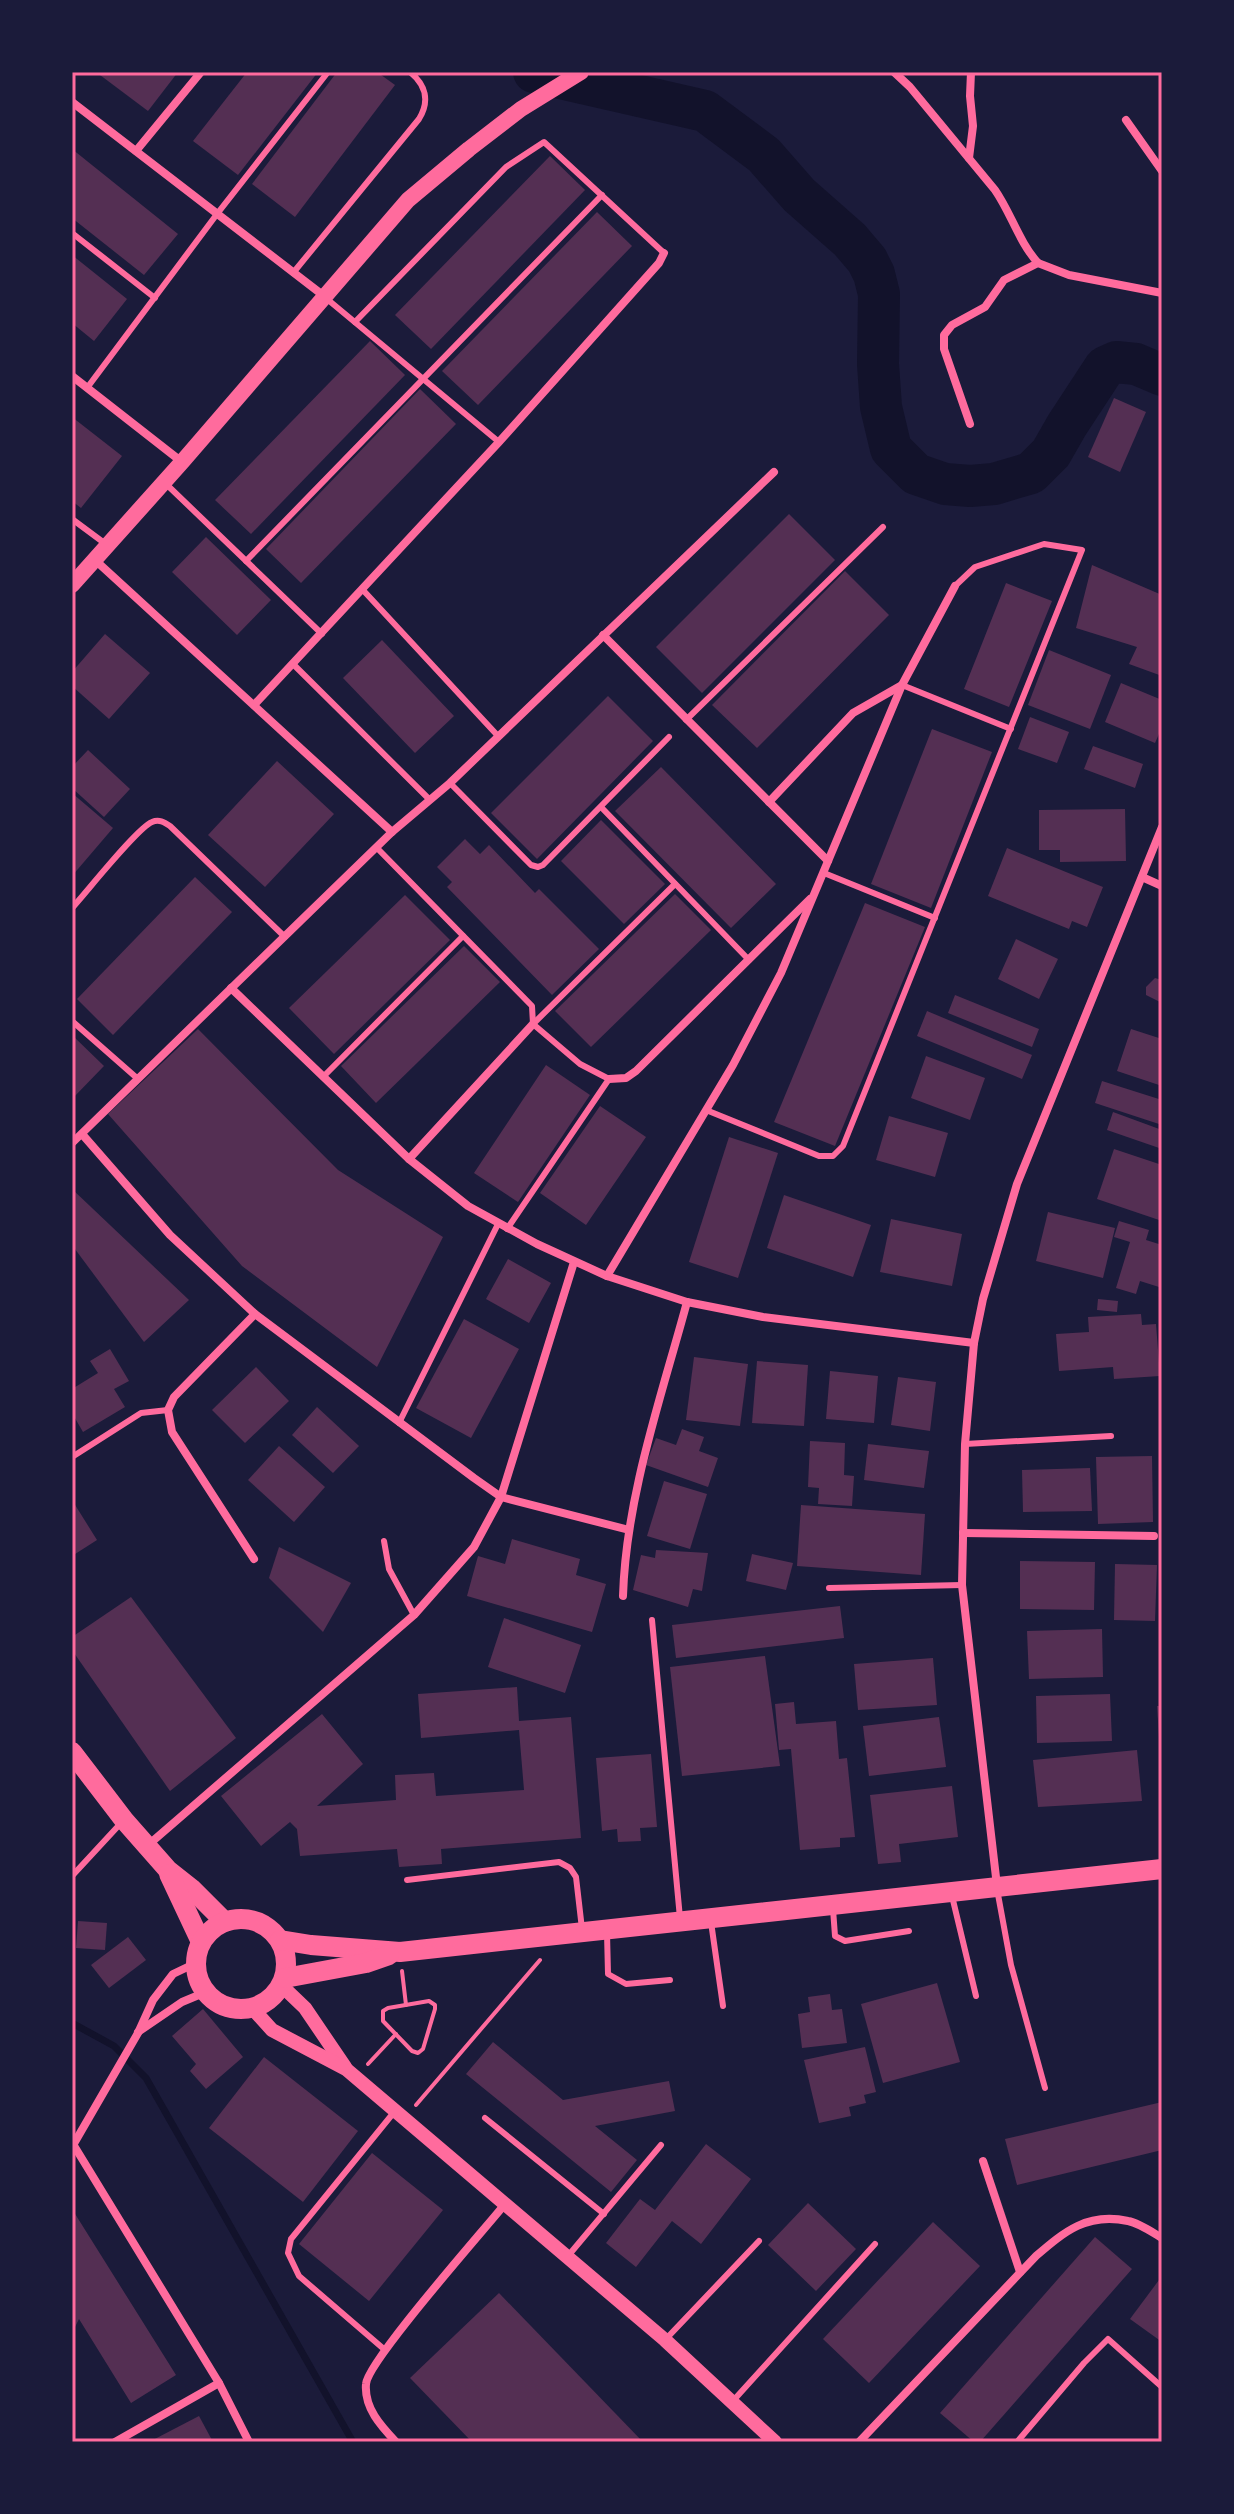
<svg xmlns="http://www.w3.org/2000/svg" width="1234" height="2514" font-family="'Zilla Slab',serif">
<rect width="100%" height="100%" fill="#1b1b3a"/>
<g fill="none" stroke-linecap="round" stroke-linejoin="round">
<polyline stroke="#12122b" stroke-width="7" points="72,2023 114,2046 146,2078 353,2442"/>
<polyline stroke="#12122b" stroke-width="42" points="534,72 705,111 764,155 799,195 850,240 867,260 874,274 879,294 878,364 881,407 891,449 916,474 945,484 970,486 994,484 1031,473 1051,453 1067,425 1105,367 1116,362 1136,364 1162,375"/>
</g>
<g fill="#542f53">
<polygon points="96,72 178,72 148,111"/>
<polygon points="247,72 318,72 238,175 193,141"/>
<polygon points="337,72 377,72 395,85 295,217 252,184"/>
<polygon points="72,149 178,234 144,275 72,218"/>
<polygon points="550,156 585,190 431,349 395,315"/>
<polygon points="597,212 632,246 478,405 442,371"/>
<polygon points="72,255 127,299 94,341 72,323"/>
<polygon points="370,341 405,375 251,534 215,500"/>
<polygon points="420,389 456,424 301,583 266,549"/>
<polygon points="1114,398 1146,412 1120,472 1088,457"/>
<polygon points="72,417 122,456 81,508 72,501"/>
<polygon points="789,514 835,560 702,693 656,647"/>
<polygon points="206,537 271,600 237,635 172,572"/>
<polygon points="1092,565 1162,595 1162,676 1129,664 1137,647 1076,628"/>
<polygon points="845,571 889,615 757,748 712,705"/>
<polygon points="1006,583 1052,601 1009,707 964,689"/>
<polygon points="105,634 150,673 109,719 72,686 72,672"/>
<polygon points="382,640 454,716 415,753 343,678"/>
<polygon points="1049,650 1111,675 1090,729 1028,705"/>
<polygon points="1121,683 1162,700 1162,727 1155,743 1105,722"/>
<polygon points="608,696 653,741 537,859 491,813"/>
<polygon points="1030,717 1069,732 1057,763 1018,749"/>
<polygon points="932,729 992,752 931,908 871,884"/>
<polygon points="1093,746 1143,764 1135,788 1084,769"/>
<polygon points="88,750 130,789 104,817 72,788 72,767"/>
<polygon points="277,761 334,814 265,887 208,835"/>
<polygon points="661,767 776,884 731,928 615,811"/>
<polygon points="72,793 113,828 72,876"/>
<polygon points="1125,809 1126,861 1060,862 1060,850 1039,850 1039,810"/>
<polygon points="601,820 665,884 624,924 561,861"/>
<polygon points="465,839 480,854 489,845 535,893 539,889 599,949 552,995 447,887 452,882 437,867"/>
<polygon points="1007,848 1103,887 1087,927 1072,921 1069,929 988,896"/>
<polygon points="195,877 232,912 113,1035 77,999"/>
<polygon points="675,894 711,930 591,1047 555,1011"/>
<polygon points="405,895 450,940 334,1054 289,1008"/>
<polygon points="865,903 925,927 835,1146 774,1122"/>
<polygon points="1016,939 1058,959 1039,999 998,979"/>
<polygon points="464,946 500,982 376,1103 341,1066"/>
<polygon points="1155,978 1162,980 1162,1003 1146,995 1146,987"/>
<polygon points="955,995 1039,1029 1032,1047 948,1013"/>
<polygon points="927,1011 1032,1055 1022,1079 917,1036"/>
<polygon points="198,1029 338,1170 443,1237 377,1367 242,1266 108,1114"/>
<polygon points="1131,1029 1162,1039 1162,1086 1117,1071"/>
<polygon points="72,1035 104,1066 72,1099"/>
<polygon points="926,1056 985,1078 970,1120 911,1098"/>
<polygon points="546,1065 590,1095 518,1202 474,1173"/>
<polygon points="1102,1081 1162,1100 1162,1125 1095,1103"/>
<polygon points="600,1106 646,1137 586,1225 540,1193"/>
<polygon points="1113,1112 1162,1130 1162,1149 1107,1130"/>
<polygon points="889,1116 948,1133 935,1177 876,1160"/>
<polygon points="729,1137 778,1153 738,1278 689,1262"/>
<polygon points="1114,1149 1162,1165 1162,1221 1097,1199"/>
<polygon points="72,1189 189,1300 144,1342 72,1245"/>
<polygon points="784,1195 871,1225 853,1277 767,1248"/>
<polygon points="1048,1212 1115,1228 1103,1278 1036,1261"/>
<polygon points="891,1219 962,1234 952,1286 880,1272"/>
<polygon points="1119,1221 1149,1230 1146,1240 1162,1245 1162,1277 1159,1287 1140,1281 1136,1294 1116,1288 1130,1242 1114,1237"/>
<polygon points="508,1259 551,1283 529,1323 486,1299"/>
<polygon points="1098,1299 1118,1301 1117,1312 1097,1310"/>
<polygon points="1141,1314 1142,1325 1156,1324 1160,1376 1114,1379 1113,1367 1059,1371 1056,1334 1089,1332 1088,1317"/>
<polygon points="464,1319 519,1349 471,1438 416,1408"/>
<polygon points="110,1349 129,1381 114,1389 125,1407 83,1432 72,1413 72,1389 98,1373 90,1361"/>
<polygon points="694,1357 748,1364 740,1426 686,1420"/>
<polygon points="757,1361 808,1365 804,1426 752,1423"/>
<polygon points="256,1367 289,1401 245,1443 212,1410"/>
<polygon points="830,1371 878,1376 874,1423 826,1419"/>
<polygon points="898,1377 936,1382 930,1431 891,1425"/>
<polygon points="317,1407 359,1446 333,1473 292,1435"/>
<polygon points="682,1429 704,1437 699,1451 718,1458 708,1487 646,1465 656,1438 676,1445"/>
<polygon points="810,1441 845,1443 844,1475 854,1476 852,1506 818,1504 819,1488 808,1487"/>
<polygon points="868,1444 929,1451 924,1488 864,1480"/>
<polygon points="279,1446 325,1487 294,1522 248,1480"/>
<polygon points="1152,1456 1153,1522 1098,1524 1096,1457"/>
<polygon points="1090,1468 1092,1511 1023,1512 1022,1470"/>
<polygon points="664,1481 707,1494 690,1549 647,1536"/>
<polygon points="72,1500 97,1540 72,1556"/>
<polygon points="801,1505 925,1514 921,1575 797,1566"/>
<polygon points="512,1539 580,1559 576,1575 606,1584 592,1632 467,1596 478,1556 505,1564"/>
<polygon points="279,1547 351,1583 323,1632 269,1578"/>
<polygon points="656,1550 708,1553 702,1591 693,1589 688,1607 633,1590 641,1555 655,1558"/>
<polygon points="752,1554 793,1563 786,1590 746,1581"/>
<polygon points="1020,1561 1095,1562 1094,1610 1020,1609"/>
<polygon points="1115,1564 1157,1565 1155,1621 1114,1620"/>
<polygon points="131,1597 236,1738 170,1791 72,1650 72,1637"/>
<polygon points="840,1606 844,1638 676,1658 672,1625"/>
<polygon points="504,1618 581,1645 565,1693 488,1667"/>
<polygon points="1102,1629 1103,1677 1029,1679 1027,1631"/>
<polygon points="765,1656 780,1766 682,1776 670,1667"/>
<polygon points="933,1658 937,1705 858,1710 854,1664"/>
<polygon points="517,1687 519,1721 571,1717 581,1838 441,1849 442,1864 399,1867 397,1849 300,1856 297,1829 290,1822 261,1846 221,1796 322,1714 363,1764 317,1806 396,1800 395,1775 434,1773 436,1796 524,1790 519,1730 421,1738 418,1694"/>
<polygon points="1110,1694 1112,1741 1037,1743 1036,1696"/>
<polygon points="794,1702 796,1724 836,1721 839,1759 847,1758 855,1837 840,1838 840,1847 800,1850 791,1749 779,1750 775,1704"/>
<polygon points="1157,1706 1162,1706 1162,1752 1160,1752"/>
<polygon points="939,1717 946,1767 869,1776 863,1726"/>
<polygon points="1137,1750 1142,1801 1038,1807 1033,1760"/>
<polygon points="651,1754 657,1827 640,1828 641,1841 618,1842 617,1829 602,1831 596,1758"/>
<polygon points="952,1786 958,1837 899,1844 901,1862 878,1864 870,1795"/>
<polygon points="78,1921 107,1923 105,1950 76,1948"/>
<polygon points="128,1937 146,1960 109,1988 91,1965"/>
<polygon points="937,1983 960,2062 883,2083 861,2004"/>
<polygon points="830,1994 832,2010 842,2009 847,2043 802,2048 798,2014 810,2012 808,1997"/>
<polygon points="203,2009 243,2057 206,2089 190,2071 196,2064 172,2036"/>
<polygon points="493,2042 563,2100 669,2081 675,2111 595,2126 637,2160 611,2192 466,2074"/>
<polygon points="865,2047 876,2092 864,2095 866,2103 849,2107 851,2116 819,2123 804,2060"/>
<polygon points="264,2057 358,2131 303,2202 209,2128"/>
<polygon points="1162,2102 1162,2150 1017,2185 1005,2139"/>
<polygon points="706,2144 751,2179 701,2244 672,2221 636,2267 606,2243 640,2199 655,2210"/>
<polygon points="372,2153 443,2210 369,2301 299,2244"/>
<polygon points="808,2203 856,2249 816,2291 768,2245"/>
<polygon points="72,2209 176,2375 131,2403 79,2319 72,2333"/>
<polygon points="933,2222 980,2266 869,2383 823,2339"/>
<polygon points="1095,2237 1132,2269 980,2442 974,2442 940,2413"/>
<polygon points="1159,2280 1162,2283 1162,2342 1130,2319"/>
<polygon points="499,2293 643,2442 472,2442 410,2378"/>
<polygon points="199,2416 213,2442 149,2442"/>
</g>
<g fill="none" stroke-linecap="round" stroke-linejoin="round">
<g stroke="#ff6b9d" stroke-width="4">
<polyline points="402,1971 406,2005"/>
<polygon points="429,2001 435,2005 435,2009 423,2049 418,2053 412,2051 383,2021 383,2011 388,2008"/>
<polyline points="368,2064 396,2034"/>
<polyline points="416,2105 540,1960"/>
</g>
<g stroke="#ff6b9d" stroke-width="6">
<polyline points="72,233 155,298"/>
<path d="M293,273L419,119C430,101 426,85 410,72"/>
<polyline points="327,299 499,442"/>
<polyline points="355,322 506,167 544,142 664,253"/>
<polyline points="87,388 217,214 328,72"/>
<polyline points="164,482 322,634"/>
<polyline points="72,519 107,545"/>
<polyline points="246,561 602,195"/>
<polyline points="362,589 498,736"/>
<polyline points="293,664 430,800"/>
<polyline points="902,685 1011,729"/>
<polyline points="686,720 883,527"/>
<polyline points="450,783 531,865 538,867 543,865 669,737"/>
<polyline points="601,807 749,960"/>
<polyline points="377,848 532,1006 533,1024 580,1064 609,1079 507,1229"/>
<polyline points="824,873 935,918"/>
<path d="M72,908C86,893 137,828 152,822C159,819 164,822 170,826L285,937"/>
<polyline points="72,1021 138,1079"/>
<polyline points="533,1024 675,884"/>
<polyline points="323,1077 463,936"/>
<polyline points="706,1110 819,1156 833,1156 843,1146 1082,550 1044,544 975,567 955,586"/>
<polyline points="399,1423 498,1224"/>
<polyline points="965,1444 1111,1436"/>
<polyline points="72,1457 141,1413 168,1410"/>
<polyline points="384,1541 389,1569 414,1615"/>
<polyline points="829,1588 962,1585"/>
<polyline points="652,1620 680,1918"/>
<polyline points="72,1876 121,1823"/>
<polyline points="407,1880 559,1862 570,1868 576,1877 582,1929"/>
<polyline points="997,1889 1011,1965 1045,2088"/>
<polyline points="952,1896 976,1996"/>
<polyline points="833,1909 835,1936 845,1941 909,1931"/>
<polyline points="711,1922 723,2006"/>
<polyline points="607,1933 608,1974 626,1984 670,1980"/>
<polyline points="485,2118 604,2214"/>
<polyline points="568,2256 661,2145"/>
<polyline points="665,2340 759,2241"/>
<polyline points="385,2350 299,2276 288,2253 291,2239 395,2111"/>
<polyline points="732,2402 875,2244"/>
<polyline points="1017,2442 1084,2363 1108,2339 1162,2387"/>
</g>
<g stroke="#ff6b9d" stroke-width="8">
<path d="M894,72L910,87L995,190C1011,213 1019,242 1038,263L1004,280L985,307L952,325L944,335V349L970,424"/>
<polyline points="72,102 324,296"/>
<polyline points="1126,120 1162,171"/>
<polyline points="136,151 201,72"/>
<polyline points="969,158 973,126 970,96 971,72"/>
<polyline points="1038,263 1069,275 1162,293"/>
<polyline points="72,376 182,462"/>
<polyline points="95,560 392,832"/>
<polyline points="603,635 828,861"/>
<polyline points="254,705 499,442 659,263 664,253"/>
<polyline points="769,802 853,713 902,685"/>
<polyline points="1142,877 1162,886"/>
<polyline points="231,988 409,1159 468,1206 537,1244 607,1276 687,1302 763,1317 974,1343"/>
<polyline points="609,1079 626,1078 636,1071 810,899"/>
<polyline points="82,1134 170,1235 255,1314 474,1478 501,1497 629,1530"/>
<polyline points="72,1143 392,832 450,783 774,472"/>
<polyline points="409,1159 533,1024"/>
<polyline points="607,1276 733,1065 781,973 902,685 955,586"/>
<polyline points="963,1533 1154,1536"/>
<polyline points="254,1559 172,1432 168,1410 174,1397 255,1314"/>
<path d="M623,1596C626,1497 661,1398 687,1302"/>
<polyline points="147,1846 414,1615 474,1547 501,1497 574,1262"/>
<polyline points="997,1886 962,1585 965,1444 974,1343 983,1299 1017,1184 1162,827"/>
<polyline points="138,2032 182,2002 206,1992"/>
<polyline points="73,2144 219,2383 249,2442"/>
<polyline points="72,2147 138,2033 153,2000 173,1974 196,1963"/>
<polyline points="983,2161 1020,2272"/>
<polyline points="115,2442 219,2383"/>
<path d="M396,2442C381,2426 364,2408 366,2384C367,2362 484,2230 505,2204"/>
<path d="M859,2442L1036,2256C1064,2232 1087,2212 1128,2221C1139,2223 1152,2232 1162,2238"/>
</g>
<g stroke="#ff6b9d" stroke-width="14">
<polyline points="282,1986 305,2008 345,2067"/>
<polyline points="253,2009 272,2030 346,2069 665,2340 775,2442"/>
</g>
<polyline stroke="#ff6b9d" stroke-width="16" points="72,585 182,462 408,200 469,149 521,109 581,72"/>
<g stroke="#ff6b9d" stroke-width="20">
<polyline points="72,1752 124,1820 168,1870 192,1889 225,1922"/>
<polyline points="169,1874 201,1942"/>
<circle cx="241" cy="1964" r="45"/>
<polyline points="280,1940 311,1945 400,1952 1162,1869"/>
<polyline points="285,1978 366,1963 389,1955"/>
</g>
</g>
<rect width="1234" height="2514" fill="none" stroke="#1b1b3a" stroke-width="148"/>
<rect x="74" y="74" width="1086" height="2366" fill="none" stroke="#ff6b9d" stroke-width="3"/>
</svg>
